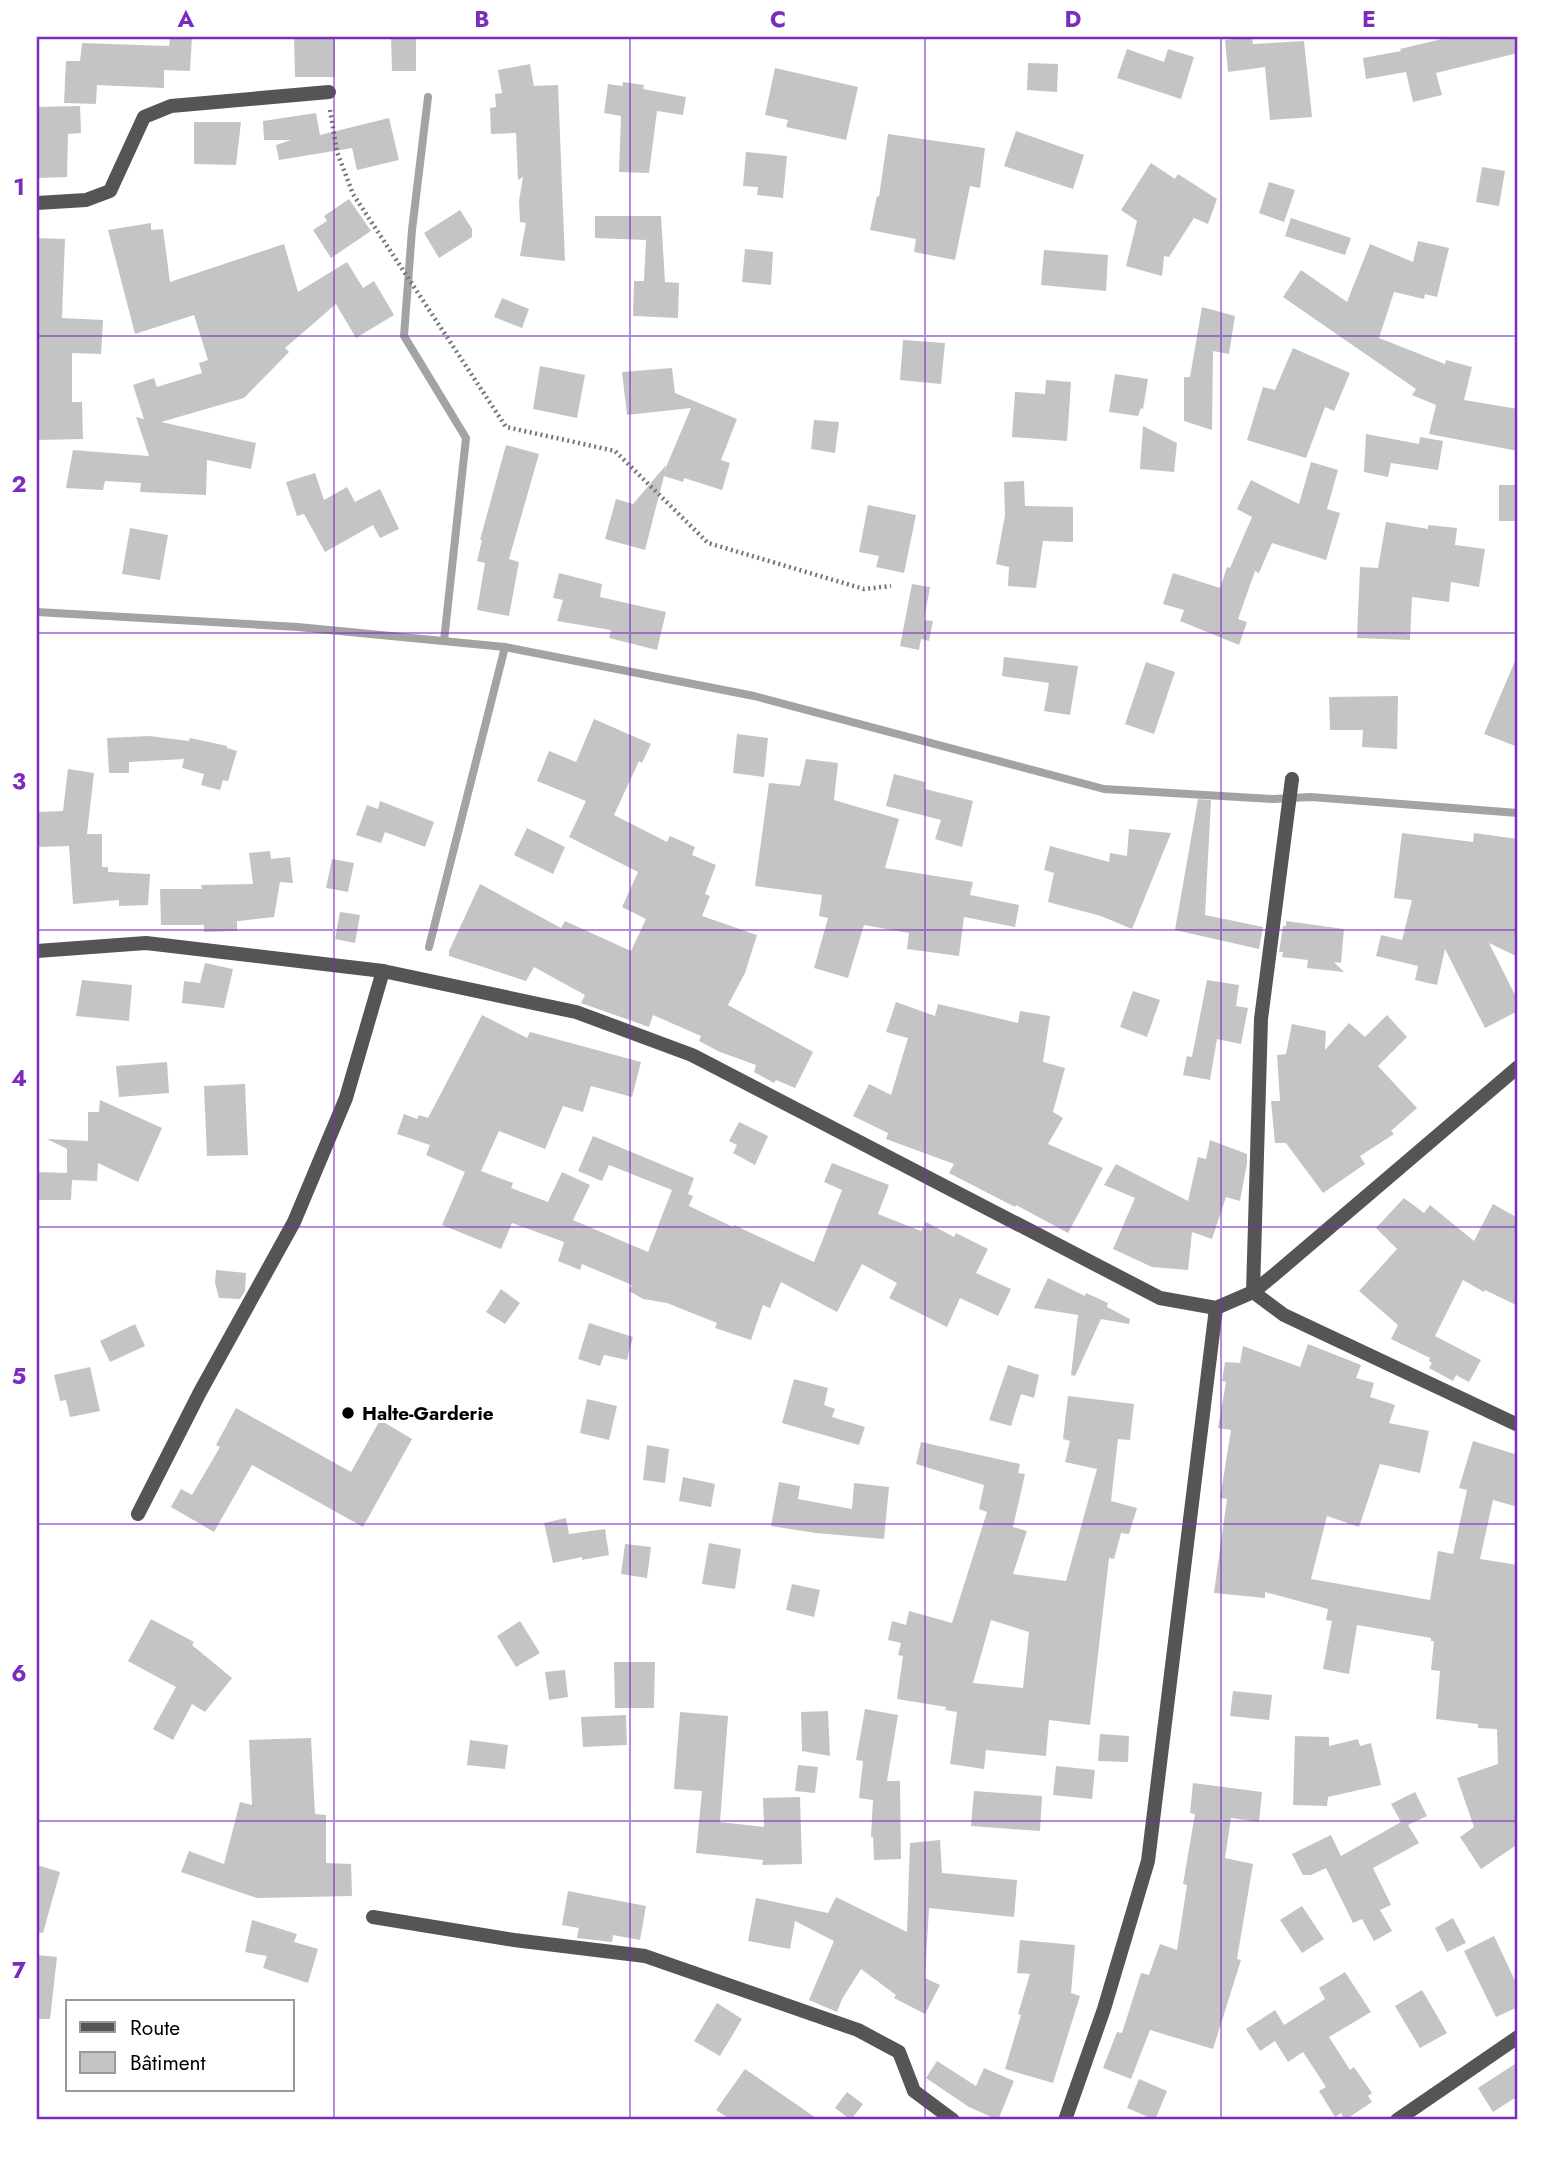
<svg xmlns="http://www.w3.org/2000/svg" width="1555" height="2157" font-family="Jost,sans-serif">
<rect width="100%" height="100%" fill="#fff"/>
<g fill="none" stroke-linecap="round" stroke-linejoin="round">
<g stroke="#a3a3a3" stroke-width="8">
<polyline points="428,97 412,230 404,336 466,438 444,641"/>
<polyline points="37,612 298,627 505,647 754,696 1104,789 1273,799 1311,797 1518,813"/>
<polyline points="429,947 505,647"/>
</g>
</g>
<g fill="#c4c4c4" fill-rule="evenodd">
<polygon points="170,37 192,37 190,71 164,70 164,88 97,85 96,104 64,103 66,61 80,61 82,43 169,46"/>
<polygon points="294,37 335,37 335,77 295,77"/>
<polygon points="391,37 416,37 416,71 392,71"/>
<polygon points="1252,37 1253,44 1304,41 1312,117 1270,120 1265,67 1228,72 1225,40"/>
<polygon points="1450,37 1518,37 1518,53 1436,73 1442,95 1413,102 1406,72 1366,79 1363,58 1401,51 1400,49"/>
<polygon points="1127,49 1164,62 1168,49 1194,57 1181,99 1117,78"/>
<polygon points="1028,63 1058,64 1057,92 1027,90"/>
<polygon points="530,64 534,86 558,85 565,261 520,256 526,223 520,222 519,201 523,177 518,180 516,133 491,134 490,108 496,107 495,94 502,93 498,70"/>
<polygon points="775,68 858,87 846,140 786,127 788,120 765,115"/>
<polygon points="623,82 644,85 643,89 686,97 683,115 657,111 649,173 619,172 621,116 604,113 608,84 622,86"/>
<polygon points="80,106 81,133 68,134 67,177 39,178 37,107"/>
<polygon points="316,113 320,135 389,118 399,160 357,170 352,148 279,160 276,145 291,140 264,140 263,121"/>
<polygon points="194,122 241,122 236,165 194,164"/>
<polygon points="1016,131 1084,155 1073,189 1004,166"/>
<polygon points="888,134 985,148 980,188 970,186 955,260 914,252 916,239 870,230 877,196 879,197"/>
<polygon points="746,152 787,156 783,198 757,195 758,187 743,186"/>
<polygon points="1151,163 1175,179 1178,174 1217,199 1208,224 1194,218 1169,257 1164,256 1162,276 1126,266 1137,221 1121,210"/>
<polygon points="1482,167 1505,171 1499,206 1476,202"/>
<polygon points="1269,182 1295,190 1284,222 1259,213"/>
<polygon points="349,199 371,231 331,258 313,230 327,221 324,216"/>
<polygon points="460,210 472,229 472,237 439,258 424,233"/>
<polygon points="595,216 661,216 665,282 679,283 678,318 633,316 634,281 644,281 646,240 595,238"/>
<polygon points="1291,218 1351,238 1345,255 1285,236"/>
<polygon points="151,223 151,230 163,229 170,282 284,244 298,292 347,262 363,288 374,281 394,315 356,338 336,304 285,348 289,352 244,398 161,422 256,443 251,469 207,460 206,495 140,492 141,483 105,481 103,490 66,488 73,450 149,456 136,417 144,419 133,385 154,378 157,387 202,373 199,363 208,360 194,315 135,334 108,230"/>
<polygon points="37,238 65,239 62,318 103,320 101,354 72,353 72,402 82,402 83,439 37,440"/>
<polygon points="1418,241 1449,248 1437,297 1425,294 1424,299 1394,292 1379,338 1445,364 1446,360 1472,367 1464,400 1518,409 1518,451 1429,434 1436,405 1412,395 1416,389 1283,297 1301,270 1347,302 1370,244 1413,262"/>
<polygon points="745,249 773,252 771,285 742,282"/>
<polygon points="1044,250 1108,255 1106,291 1041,285"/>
<polygon points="502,298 529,309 522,328 494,317"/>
<polygon points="1202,307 1235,316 1229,354 1213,351 1212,430 1184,421 1184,377 1190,377"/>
<polygon points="903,340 945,343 941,384 900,380"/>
<polygon points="1293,348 1350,373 1334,411 1325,407 1306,458 1247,440 1263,387 1275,390"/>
<polygon points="540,366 585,375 577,418 533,409"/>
<polygon points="672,368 675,393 737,419 721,460 730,463 722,490 684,478 683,482 664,476 645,550 605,539 616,499 633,504 666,465 664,472 691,408 627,415 622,372"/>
<polygon points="1115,374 1148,379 1143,409 1141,408 1138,416 1109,412"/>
<polygon points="1046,380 1071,382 1067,441 1012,437 1015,392 1045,394"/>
<polygon points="814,420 839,422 835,453 811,449"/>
<polygon points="1143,426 1177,443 1174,472 1140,469"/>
<polygon points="1366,434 1419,444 1420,437 1443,441 1438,470 1391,463 1388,477 1364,472"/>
<polygon points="506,445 539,454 509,559 519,562 509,616 477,610 485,563 477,561 482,540 480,540"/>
<polygon points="1311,462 1338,470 1327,509 1340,513 1326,560 1272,543 1259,573 1255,571 1238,619 1247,622 1239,645 1180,621 1184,610 1163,604 1173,573 1220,588 1227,567 1230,568 1252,517 1237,509 1251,480 1299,504"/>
<polygon points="315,473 324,500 347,487 355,502 380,489 399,529 380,538 373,525 325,552 304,514 297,516 286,482"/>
<polygon points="1024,481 1025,506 1073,507 1073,542 1043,541 1036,588 1008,586 1009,567 996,564 1005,515 1004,482"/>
<rect x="1499" y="485" width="19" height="36"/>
<polygon points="868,505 916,515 904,573 876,567 879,556 859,552"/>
<polygon points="1386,522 1428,529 1428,525 1457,528 1455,545 1485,549 1479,587 1451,582 1449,602 1412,597 1410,640 1357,638 1360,567 1378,568"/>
<polygon points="130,528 168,535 160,580 122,574"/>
<polygon points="559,573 602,584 600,597 666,612 657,650 609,638 611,630 557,621 563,600 553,598"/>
<polygon points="912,584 930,587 924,620 933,621 929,641 921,639 919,650 900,646"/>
<polygon points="1518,654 1518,747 1484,734"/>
<polygon points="1004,657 1078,666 1070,715 1044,711 1049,683 1002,676"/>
<polygon points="1146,662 1175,672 1154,734 1125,724"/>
<polygon points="1398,696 1397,749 1362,747 1363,730 1330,730 1329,697"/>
<polygon points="594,719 651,744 642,763 639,761 614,815 667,842 670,836 695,847 692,855 716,865 705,894 710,896 702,916 757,935 745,973 728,1005 813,1052 795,1088 776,1080 774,1083 754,1072 756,1065 720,1052 699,1041 701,1036 653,1015 649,1027 581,1003 585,995 534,967 526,981 449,956 449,951 480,884 561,928 565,921 631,951 646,919 622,907 638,872 569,837 586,801 537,781 549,751 576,762"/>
<polygon points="737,734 768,738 764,777 733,773"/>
<polygon points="149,736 189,741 190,738 227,746 227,748 237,751 228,781 223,780 220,790 201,785 204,774 182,768 184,759 129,762 129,773 109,773 107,738"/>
<polygon points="806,759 838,763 834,800 899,819 885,868 973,882 970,895 1019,905 1015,927 964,917 959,956 907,949 909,933 864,925 848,978 814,968 828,918 819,916 822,895 755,886 769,783 800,786"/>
<polygon points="68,769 94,773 87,834 102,834 102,867 108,867 108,872 150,874 148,905 119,906 119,900 73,904 69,846 37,847 37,812 63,811"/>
<polygon points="894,774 925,782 925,789 973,801 962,847 935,839 941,820 886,806"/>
<polygon points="1198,799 1211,800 1205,915 1263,927 1259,949 1175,930"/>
<polygon points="380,801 434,822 425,847 385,832 381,843 356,835 367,805 378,809"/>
<polygon points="527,828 565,847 553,874 514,855"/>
<polygon points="1129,829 1171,833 1132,929 1101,916 1048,902 1054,873 1044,870 1050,846 1109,862 1110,853 1127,856"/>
<polygon points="1402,833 1473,842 1474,833 1518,839 1518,957 1489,943 1518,1001 1518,1011 1485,1028 1445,949 1437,985 1415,980 1418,966 1376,956 1381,935 1402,940 1412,900 1394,898"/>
<polygon points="270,851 271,859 290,857 293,883 280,882 274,917 239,921 237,921 237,931 204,932 204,925 161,925 160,889 202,889 201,885 253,884 249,853"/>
<polygon points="332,859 354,863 348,892 326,888"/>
<polygon points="340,912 360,915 355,943 335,939"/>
<polygon points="1286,921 1344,929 1341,963 1334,962 1344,972 1307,968 1308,960 1282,957 1283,952 1279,952 1283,926 1286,926"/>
<polygon points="205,963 233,969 224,1008 182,1003 184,981 200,983"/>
<polygon points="82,980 132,985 129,1021 76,1016"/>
<polygon points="1207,980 1239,985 1236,1006 1248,1008 1241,1044 1217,1039 1210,1080 1183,1075 1187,1056 1192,1057"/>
<polygon points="1133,991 1160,1000 1147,1037 1120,1027"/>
<polygon points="896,1002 935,1016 938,1004 1018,1023 1020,1011 1050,1016 1043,1062 1065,1068 1053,1112 1063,1118 1048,1144 1103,1168 1068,1233 1016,1205 1015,1207 949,1173 954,1164 886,1139 888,1133 853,1116 869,1084 891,1095 908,1038 886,1032"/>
<polygon points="482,1015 527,1038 530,1032 641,1062 632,1097 591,1086 583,1112 563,1106 545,1149 499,1131 481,1171 513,1183 511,1188 548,1202 562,1172 590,1185 573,1220 648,1252 672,1190 609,1165 602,1181 578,1171 593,1136 694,1178 688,1194 693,1196 689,1206 733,1227 734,1225 814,1262 842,1190 824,1182 832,1163 889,1185 878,1214 921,1231 926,1222 954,1237 956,1233 988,1249 976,1273 1011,1289 998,1316 960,1298 947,1327 889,1298 897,1283 862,1264 837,1312 781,1282 770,1308 763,1305 751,1340 715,1328 717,1323 667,1303 643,1299 629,1291 632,1285 582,1264 580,1270 558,1261 564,1242 512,1223 501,1249 442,1225 465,1172 426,1155 430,1145 397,1134 404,1114 417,1119 419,1115 428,1118"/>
<polygon points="1387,1015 1407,1037 1378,1066 1417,1108 1391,1131 1394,1134 1360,1156 1365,1164 1323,1193 1286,1143 1275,1143 1271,1101 1280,1101 1277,1055 1286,1054 1292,1024 1326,1031 1325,1050 1349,1023 1365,1037"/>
<polygon points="167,1062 169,1093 119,1097 116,1066"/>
<polygon points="245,1084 248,1155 207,1156 204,1086"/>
<polygon points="100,1100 162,1128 138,1182 98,1163 97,1181 72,1180 71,1200 37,1200 37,1172 67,1173 67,1149 47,1139 88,1141 88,1112 99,1112"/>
<polygon points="739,1122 768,1136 755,1165 733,1153 737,1145 729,1141"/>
<polygon points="1210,1140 1247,1154 1247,1163 1240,1201 1226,1197 1212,1239 1192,1232 1188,1270 1152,1267 1113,1249 1135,1198 1104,1185 1116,1164 1188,1201 1198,1157 1206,1159"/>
<polygon points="1404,1198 1424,1213 1430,1205 1474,1241 1493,1204 1518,1218 1518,1306 1485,1290 1484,1292 1463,1280 1435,1336 1481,1360 1469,1382 1456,1375 1453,1381 1429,1368 1432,1363 1429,1361 1430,1358 1391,1339 1398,1325 1359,1291 1397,1249 1376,1228"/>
<polygon points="216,1270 246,1273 245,1291 240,1299 219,1298 215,1283"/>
<polygon points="1048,1278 1085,1296 1086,1293 1108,1303 1107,1307 1130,1319 1129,1324 1101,1319 1075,1376 1071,1375 1078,1315 1034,1308"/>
<polygon points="501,1289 520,1303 505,1324 486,1312"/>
<polygon points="589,1323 633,1337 627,1360 604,1355 600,1366 578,1359"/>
<polygon points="135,1324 145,1346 110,1362 100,1341"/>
<polygon points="1308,1344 1361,1365 1356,1378 1374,1383 1370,1397 1395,1405 1389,1423 1429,1431 1420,1473 1380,1464 1359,1527 1327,1516 1311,1579 1430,1600 1438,1551 1453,1554 1467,1490 1459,1488 1473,1441 1518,1455 1518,1507 1493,1500 1480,1559 1518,1565 1518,1844 1481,1869 1460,1837 1474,1827 1457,1778 1498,1764 1497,1729 1478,1728 1478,1724 1436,1719 1440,1671 1431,1670 1434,1641 1431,1641 1431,1638 1357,1625 1349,1674 1323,1669 1332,1621 1326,1620 1328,1609 1265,1592 1265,1598 1214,1593 1227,1499 1220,1498 1231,1430 1218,1428 1226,1382 1222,1381 1225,1362 1240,1363 1243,1346 1300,1367"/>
<polygon points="1008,1365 1039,1375 1034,1398 1021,1394 1011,1426 989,1420"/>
<polygon points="90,1367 100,1411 70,1417 66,1400 60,1401 54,1375"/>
<polygon points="794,1379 828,1388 824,1405 835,1409 832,1417 865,1427 859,1445 782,1423"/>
<path d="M1068,1396L1134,1404L1130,1440L1118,1439L1111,1501L1137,1508L1129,1534L1121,1533L1114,1559L1109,1558L1090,1725L1049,1720L1046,1756L986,1750L984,1769L950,1764L957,1712L945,1710L946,1707L897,1699L903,1656L898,1655L901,1643L888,1640L892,1621L906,1625L909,1611L952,1623L987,1512L979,1509L984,1485L916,1464L921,1442L1020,1464L1018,1473L1025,1474L1013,1527L1027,1531L1013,1574L1066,1581L1097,1469L1065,1462L1070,1441L1063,1439ZM991,1620L1029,1632L1023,1688L973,1683Z"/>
<polygon points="587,1399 617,1406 609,1440 580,1433"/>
<polygon points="236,1408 351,1472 380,1420 412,1439 363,1527 252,1465 214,1532 171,1507 181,1489 192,1495 220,1447 216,1445"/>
<polygon points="647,1445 669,1449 665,1483 643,1480"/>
<polygon points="683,1477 715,1484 711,1507 679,1501"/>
<polygon points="779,1482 800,1486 798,1499 852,1509 854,1483 889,1487 884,1539 816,1533 771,1526"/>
<polygon points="566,1518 569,1534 605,1529 609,1555 582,1560 582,1557 553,1563 544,1523"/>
<polygon points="709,1543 741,1549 735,1589 702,1584"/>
<polygon points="625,1544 651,1547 647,1578 621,1574"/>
<polygon points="792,1584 820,1590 814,1617 786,1610"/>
<polygon points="151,1619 194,1642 192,1645 232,1678 205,1712 192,1704 173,1740 153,1729 176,1687 128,1661"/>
<polygon points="520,1621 540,1653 516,1667 497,1636"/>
<polygon points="614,1662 655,1662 654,1708 615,1708"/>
<polygon points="565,1670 568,1697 549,1700 545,1672"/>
<polygon points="1233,1691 1272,1695 1269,1720 1230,1716"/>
<polygon points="865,1709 898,1715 887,1781 900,1781 901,1859 874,1860 873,1837 871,1837 873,1800 859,1798 863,1761 856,1760"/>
<polygon points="828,1711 830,1756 802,1751 801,1712"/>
<polygon points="680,1712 728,1716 720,1822 764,1827 763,1798 800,1797 802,1864 762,1865 763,1860 696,1853 702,1791 674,1789"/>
<polygon points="626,1715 627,1745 583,1747 581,1717"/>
<polygon points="1100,1734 1129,1736 1128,1762 1098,1761"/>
<polygon points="1295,1736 1329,1737 1329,1746 1358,1739 1360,1746 1371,1743 1381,1785 1328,1797 1327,1806 1293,1805"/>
<polygon points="311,1738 315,1814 326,1815 326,1863 351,1864 352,1896 257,1898 181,1872 189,1851 224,1864 240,1802 252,1805 249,1740"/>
<polygon points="470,1740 508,1745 505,1769 467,1765"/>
<polygon points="798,1765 818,1767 815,1793 795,1791"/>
<polygon points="1056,1766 1095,1770 1092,1799 1053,1795"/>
<polygon points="1193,1783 1262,1792 1259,1822 1231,1818 1225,1858 1253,1864 1237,1959 1241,1960 1213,2049 1150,2030 1131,2079 1103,2068 1117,2032 1122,2033 1141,1973 1149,1975 1160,1944 1177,1950 1187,1885 1183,1884 1195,1814 1190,1813"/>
<polygon points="974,1791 1042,1796 1040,1831 971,1826"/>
<polygon points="1415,1792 1427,1816 1408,1825 1419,1843 1373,1868 1391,1905 1380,1910 1392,1931 1374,1941 1362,1919 1353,1923 1326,1868 1311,1875 1303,1875 1292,1854 1331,1835 1341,1856 1401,1822 1391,1804"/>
<polygon points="940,1840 942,1873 1017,1880 1014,1917 929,1908 925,1978 940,1985 925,2014 894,1998 896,1995 861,1969 842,1999 837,2012 809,2000 834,1941 795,1921 790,1949 748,1941 756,1898 828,1913 836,1897 907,1932 910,1843"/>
<polygon points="37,1865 60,1872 43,1933 37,1932"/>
<polygon points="568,1891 646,1906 640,1940 613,1935 612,1942 577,1938 579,1928 562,1925"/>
<polygon points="1302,1906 1324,1939 1302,1953 1280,1920"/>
<polygon points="1453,1918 1466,1943 1447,1952 1435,1928"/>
<polygon points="252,1920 297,1934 294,1942 318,1949 308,1983 263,1968 267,1956 245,1952"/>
<polygon points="1494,1936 1518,1987 1518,2007 1496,2017 1464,1951"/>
<polygon points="1020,1940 1075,1945 1071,1993 1080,1996 1053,2083 1005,2069 1021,2015 1018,2014 1030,1974 1017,1973"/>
<polygon points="37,1955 57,1957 50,2019 37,2019"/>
<polygon points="1345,1972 1371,2012 1329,2037 1350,2070 1354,2067 1372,2093 1368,2096 1372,2102 1345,2120 1341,2113 1335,2117 1319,2091 1326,2087 1303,2052 1288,2062 1275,2041 1260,2051 1246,2029 1275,2010 1284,2025 1325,1999 1319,1988"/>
<polygon points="1422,1990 1447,2033 1420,2048 1395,2006"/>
<polygon points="717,2003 742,2019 720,2056 694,2041"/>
<polygon points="937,2061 976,2086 984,2068 1014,2081 998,2120 969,2107 926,2078"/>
<polygon points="1518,2062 1518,2096 1493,2112 1478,2088"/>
<polygon points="745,2069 819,2120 731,2120 716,2110"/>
<polygon points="1139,2079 1167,2091 1155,2120 1127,2108"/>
<polygon points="847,2092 863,2104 851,2120 835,2108"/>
</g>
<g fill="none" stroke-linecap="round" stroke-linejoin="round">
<polyline stroke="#777" stroke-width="4.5" stroke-dasharray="2 3.5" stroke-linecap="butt" points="330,110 337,152 353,194 506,427 615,451 708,543 864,589 891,586"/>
<g stroke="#555" stroke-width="14">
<polyline points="37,203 86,200 110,191 144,117 171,106 329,92"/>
<polyline points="1292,779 1261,1019 1253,1292 1284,1315 1518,1425"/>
<polyline points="37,951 146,943 383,971 576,1012 692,1055 1160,1298 1216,1308 1253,1292 1274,1275 1518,1067"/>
<polyline points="138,1514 200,1392 294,1222 346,1098 383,971"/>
<polyline points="373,1917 514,1940 645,1956 858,2030 899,2052 914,2091 953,2120"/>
<polyline points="1065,2120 1104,2009 1148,1861 1216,1308"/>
<polyline points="1397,2120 1518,2037"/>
</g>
</g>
<path fill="none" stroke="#7b2cbf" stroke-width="2" stroke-opacity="0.55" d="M334,37V2120M630,37V2120M925,37V2120M1221,37V2120M37,336H1518M37,633H1518M37,930H1518M37,1227H1518M37,1524H1518M37,1821H1518"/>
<circle fill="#000" stroke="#fff" stroke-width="2.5" cx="348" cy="1413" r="7"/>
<g text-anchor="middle" stroke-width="6" stroke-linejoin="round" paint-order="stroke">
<g font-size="19" font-weight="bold" fill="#000" stroke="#fff" text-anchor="start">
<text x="362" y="1420">Halte-Garderie</text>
</g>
</g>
<rect width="1555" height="2157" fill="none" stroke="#ffffff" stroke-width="77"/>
<rect x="66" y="2000" width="228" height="91" fill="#ffffff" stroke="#999999" stroke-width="2"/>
<rect x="80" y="2022" width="35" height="10" fill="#555555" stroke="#999999" stroke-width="2"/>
<text x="130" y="2035" font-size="21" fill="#000000">Route</text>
<rect x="80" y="2052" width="35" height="21" fill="#c4c4c4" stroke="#999999" stroke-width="2"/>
<text x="130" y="2070" font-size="21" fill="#000000">Bâtiment</text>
<rect x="38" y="38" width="1478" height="2080" fill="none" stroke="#7b2cbf" stroke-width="2.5"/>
<g font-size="23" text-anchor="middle" font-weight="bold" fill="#7b2cbf">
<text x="186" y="27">A</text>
<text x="482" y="27">B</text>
<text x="778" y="27">C</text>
<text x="1073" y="27">D</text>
<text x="1369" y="27">E</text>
<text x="19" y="195">1</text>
<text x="19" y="492">2</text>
<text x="19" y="789">3</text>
<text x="19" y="1086">4</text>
<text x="19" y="1384">5</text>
<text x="19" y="1681">6</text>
<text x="19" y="1978">7</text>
</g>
</svg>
